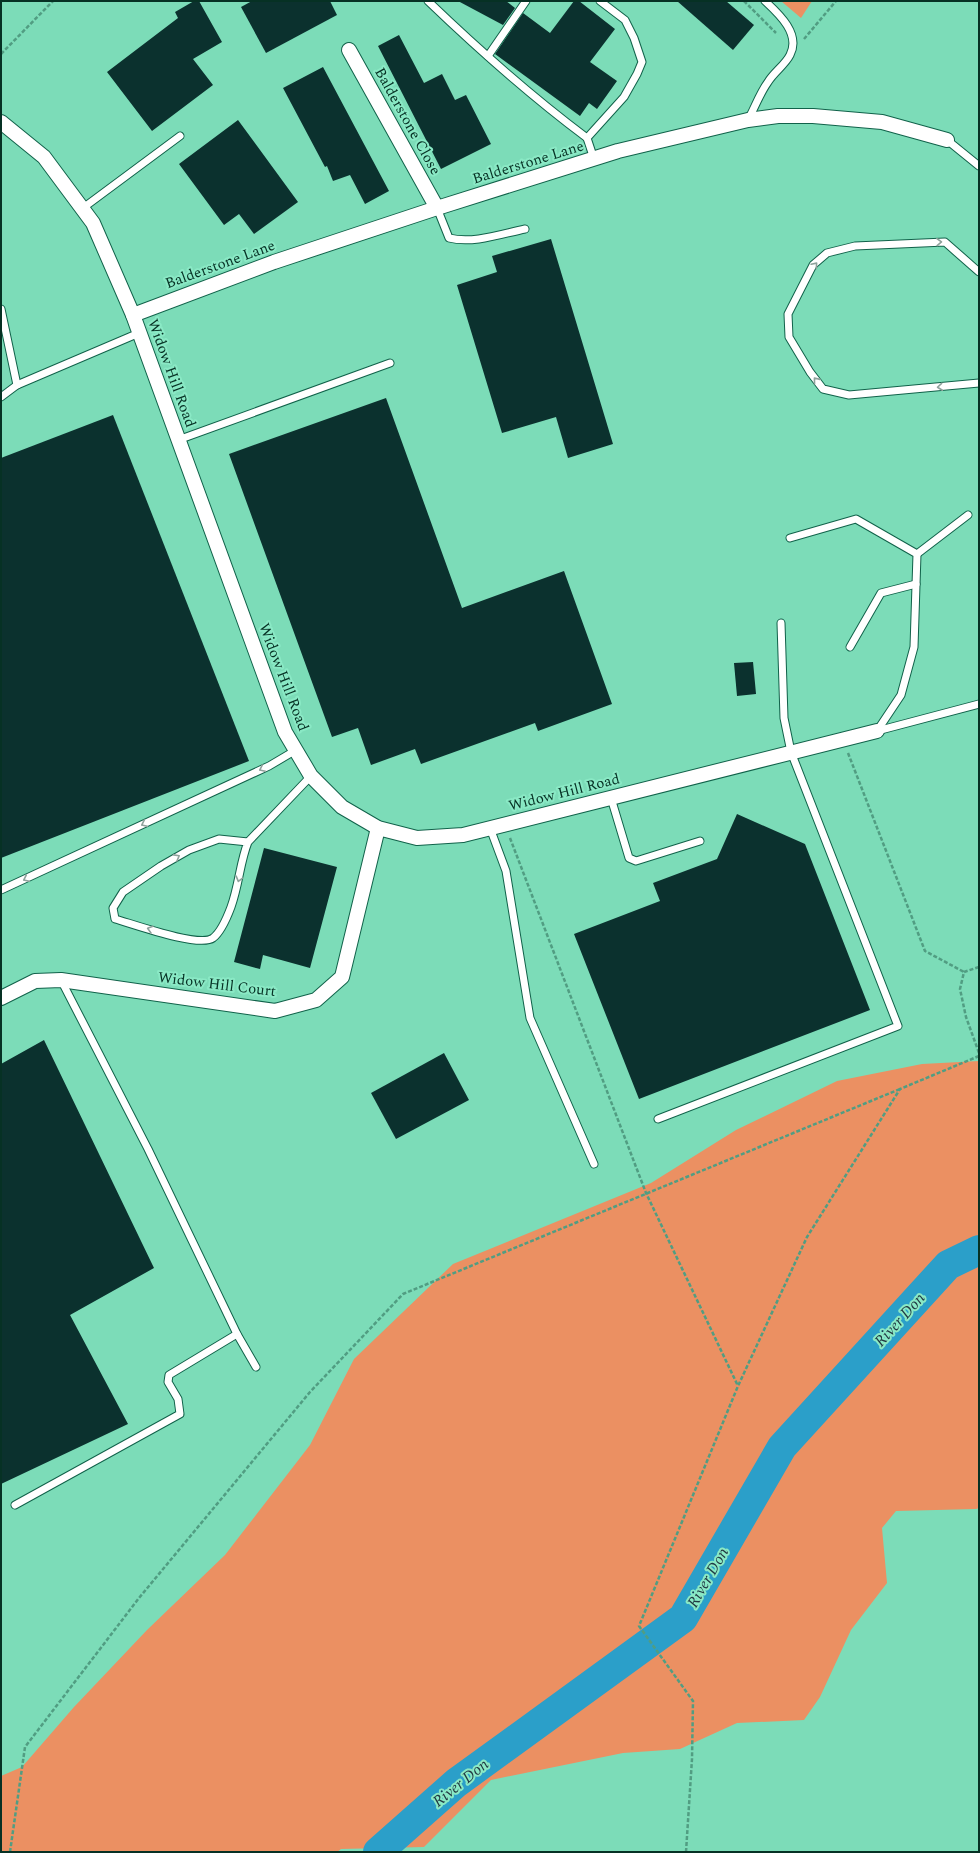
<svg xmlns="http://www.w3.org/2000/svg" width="980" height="1853" font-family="Spectral,serif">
<rect width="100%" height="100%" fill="#7cdcb8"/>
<g fill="#eb9062">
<polygon points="781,1 812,1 801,18"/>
<polygon points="979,1061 979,1508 976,1509 896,1511 882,1528 887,1583 851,1630 820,1697 804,1720 737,1723 680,1749 623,1753 491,1780 424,1847 341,1849 337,1852 1,1852 1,1776 22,1767 74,1707 147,1630 225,1555 310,1445 354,1359 453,1264 651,1183 736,1130 837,1081 922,1064"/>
</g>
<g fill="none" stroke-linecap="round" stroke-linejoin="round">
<polyline stroke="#2b9fc9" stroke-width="30" points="378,1852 456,1783 683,1618 782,1447 948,1265 979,1250"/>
</g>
<g fill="#0b312e">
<polygon points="194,1 199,1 222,42 193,59 213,85 152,131 107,72 178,18 175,12"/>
<polygon points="252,1 330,1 337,15 266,53 241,7"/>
<polygon points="458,1 506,1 515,8 503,25"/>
<polygon points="574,1 579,1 615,29 590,62 617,81 597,109 589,103 580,116 495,54 523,13 550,33"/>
<polygon points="677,1 726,1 754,25 733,50"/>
<polygon points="399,35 424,83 442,74 455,100 466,95 491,144 441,169 378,46"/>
<polygon points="323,67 389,191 365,204 350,175 333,181 327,166 325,167 283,88"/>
<polygon points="238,120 298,202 254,234 239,214 224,225 179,164"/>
<polygon points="551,239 613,444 568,458 556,417 502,433 457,285 497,272 492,256"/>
<polygon points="386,398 462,608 564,571 612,704 538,731 535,723 421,764 415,749 371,765 358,728 332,737 229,454"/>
<polygon points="113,415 249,761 1,858 1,458"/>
<polygon points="753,662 756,694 737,696 734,663"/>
<polygon points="737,814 805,844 870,1010 639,1099 574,934 660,901 653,883 717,859"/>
<polygon points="264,848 337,867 310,968 263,955 260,969 234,962"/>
<polygon points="44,1040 154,1268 70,1315 128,1424 1,1484 1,1064"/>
<polygon points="444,1053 469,1100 396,1139 371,1093"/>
</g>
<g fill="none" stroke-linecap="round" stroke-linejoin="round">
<defs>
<g id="service">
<path d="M428,1C479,50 531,96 587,138"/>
<polyline points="488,56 526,1"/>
<path d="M748,120C755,107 760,93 768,82C774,72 785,65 790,55C801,34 779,14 765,1"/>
<polyline points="947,140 979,166"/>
<polyline points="594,159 587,138 624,97 637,74 642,62 634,38 625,20 600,1"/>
<polyline points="83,208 180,136"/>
<path d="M437,208L449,238C473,244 501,234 525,229"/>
<polyline points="979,272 945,242 855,246 827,253 813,265 788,314 789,337 810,372 823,389 849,395 979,383"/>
<polyline points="1,309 17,385"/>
<polyline points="1,397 17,385 139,333"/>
<polyline points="178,440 390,363"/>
<polyline points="790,538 856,519 917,554 914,647 901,695 877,731"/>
<polyline points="917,554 968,515"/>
<polyline points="850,647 881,593 916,584"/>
<polyline points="877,731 979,704"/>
<polyline points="611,798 629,858 636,861 700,841"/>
<polyline points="490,828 506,871 530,1018 594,1164"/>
<path d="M248,842L219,839L189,850L161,866L123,892L113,908L115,919C133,924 199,948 213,938C221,932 228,915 231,907C239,885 240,862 248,842L311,776"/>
<polyline points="1,890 269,766 296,750"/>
<polyline points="61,980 148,1149 237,1334 256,1367"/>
<polyline points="658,1119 898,1026 791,752 784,718 781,623"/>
<polyline points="15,1505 180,1414 178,1399 168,1382 169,1375 237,1334"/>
</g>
<g id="minor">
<polyline points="349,50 437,208"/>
<polyline points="1,122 44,157 93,223 133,315 285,732 311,776 342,807 378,828 417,838 463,835 877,731"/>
<polyline points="133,315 274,262 437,208 618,151 748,120 778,116 813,116 882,122 947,140"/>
<polyline points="1,998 35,981 61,980 275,1011 316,1000 342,977 378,828"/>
</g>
</defs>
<use href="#service" stroke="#11624a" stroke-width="9"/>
<use href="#minor" stroke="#11624a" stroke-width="16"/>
<g stroke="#519d82" stroke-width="2.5" stroke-dasharray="4 2" stroke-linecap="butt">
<polyline points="744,1 776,33"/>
<polyline points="804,39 836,1"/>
<polyline points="1,54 53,1"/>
<polyline points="848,753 925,951 964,972"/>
<polyline points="510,838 646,1193 738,1386"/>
<polyline points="979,967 964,972 960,989 966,1017 979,1053"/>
<polyline points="10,1852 25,1747 139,1598 310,1392 403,1294 900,1089"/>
<polyline points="686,1852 692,1759 693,1701 639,1626 738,1386 807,1237 900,1089 979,1056"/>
</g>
<use href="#service" stroke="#fff" stroke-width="7"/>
<use href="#minor" stroke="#fff" stroke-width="14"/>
</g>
<defs><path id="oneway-chevron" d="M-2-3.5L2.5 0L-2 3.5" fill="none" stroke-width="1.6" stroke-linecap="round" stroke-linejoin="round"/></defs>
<g stroke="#8fa29c">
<use href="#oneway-chevron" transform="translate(939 242) rotate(-2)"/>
<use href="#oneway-chevron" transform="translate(815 265) rotate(-49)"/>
<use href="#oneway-chevron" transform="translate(816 380) rotate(-129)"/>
<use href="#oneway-chevron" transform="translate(940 387) rotate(174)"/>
<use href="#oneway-chevron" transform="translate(262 769) rotate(155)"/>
<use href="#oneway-chevron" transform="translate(144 824) rotate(155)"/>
<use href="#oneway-chevron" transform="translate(177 857) rotate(-29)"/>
<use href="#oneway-chevron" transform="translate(26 879) rotate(155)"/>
<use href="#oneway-chevron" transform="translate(239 879) rotate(105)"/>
<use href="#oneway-chevron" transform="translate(150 929) rotate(-164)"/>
</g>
<g text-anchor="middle" stroke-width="4" stroke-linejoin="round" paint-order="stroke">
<g font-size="15" fill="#063124" stroke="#8ae9c5">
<text transform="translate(408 121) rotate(61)" y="5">Balderstone Close</text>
<text transform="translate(528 162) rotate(-17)" y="5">Balderstone Lane</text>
<text transform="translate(220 264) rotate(-20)" y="5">Balderstone Lane</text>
<text transform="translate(172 373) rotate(70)" y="5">Widow Hill Road</text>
<text transform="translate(284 677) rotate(69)" y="5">Widow Hill Road</text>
<text transform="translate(564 792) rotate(-14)" y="5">Widow Hill Road</text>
<text transform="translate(217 984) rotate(7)" y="5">Widow Hill Court</text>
</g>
<g font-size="16" font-style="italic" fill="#213943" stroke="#8ae9c5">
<text transform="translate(899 1319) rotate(-48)" y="6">River Don</text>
<text transform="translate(707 1577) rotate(-60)" y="6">River Don</text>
<text transform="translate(460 1782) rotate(-39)" y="6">River Don</text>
</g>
</g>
<rect width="980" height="1853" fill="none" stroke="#063124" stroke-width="4"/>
</svg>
